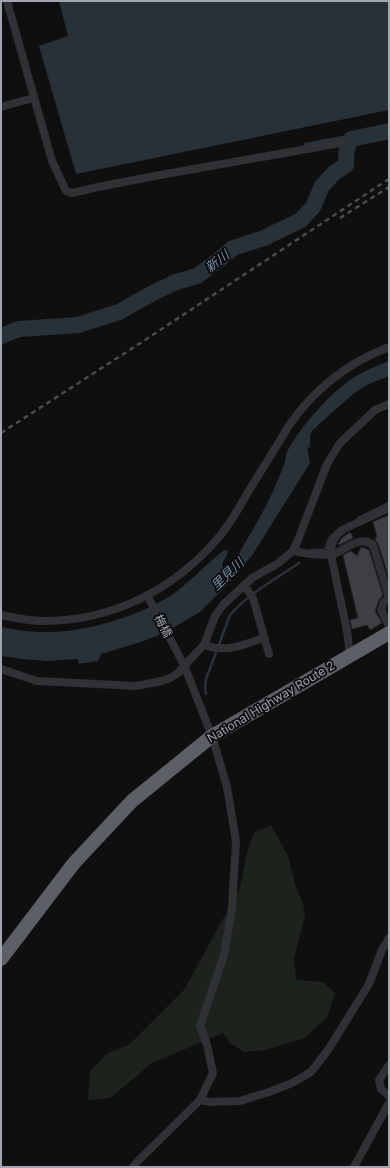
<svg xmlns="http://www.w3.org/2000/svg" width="390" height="1168" font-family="Inter,'Noto Sans JP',sans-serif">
<rect width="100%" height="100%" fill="#0f0f10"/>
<polygon fill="#1c231d" points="271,825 288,856 296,888 303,903 305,916 294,959 296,980 323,982 335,993 327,1018 304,1038 266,1050 244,1052 230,1043 223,1033 152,1063 110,1098 88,1100 90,1072 106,1054 130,1044 184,990 240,888 247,852 254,833"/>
<g fill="#293138">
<polygon points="59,1 389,1 389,110 76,174 39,46 68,36"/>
<polygon points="389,127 389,135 358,141 347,138 305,146 304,143"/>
<path d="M389,361V376L369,384L354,393L317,426L316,428L313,429L310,436V448L307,447L310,463L253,554L228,584L200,612L164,633L141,642L101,654L98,661L79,664L78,659L47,661L23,659L1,656V627C14,629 27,632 40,632C82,634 142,616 176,592C193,579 207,563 224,550L228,551L227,555L222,564L223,568L225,569C229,567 233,566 235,562C238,558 239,553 242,548C258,521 272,497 283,467C286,462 285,455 288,450C298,430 328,396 346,383C358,373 374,367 389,361Z"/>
</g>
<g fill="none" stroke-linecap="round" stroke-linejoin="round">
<g stroke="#293138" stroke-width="2.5">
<polyline points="358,518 389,503"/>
<polyline points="311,550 325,550 329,539 332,535"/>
<path d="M206,694L205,688L206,679L230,615C249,593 276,579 299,563"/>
</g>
<path stroke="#293138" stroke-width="16" d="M1,336L19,329L78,325L119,312L131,305L155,292L176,282L197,276L216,262L233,248L264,238L301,220L313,207L322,186L334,173L346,165C346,155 346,148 351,139L389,131"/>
</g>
<g fill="#3e3f43" stroke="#29292c">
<polygon points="389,515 389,578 378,543 375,540 377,536 373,522"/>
<polygon points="350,532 353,538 339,545 338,544 342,538"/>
<polygon points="361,547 369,550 383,595 379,600 375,611 382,623 370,630 367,625 352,629 350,620 358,618 343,555 351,551 357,556"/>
</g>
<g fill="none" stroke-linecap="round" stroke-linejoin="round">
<polyline stroke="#36383c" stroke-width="1.5" stroke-dasharray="2 3" stroke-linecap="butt" points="354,144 359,144 389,138"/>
<g stroke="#303135" stroke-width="8">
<polyline points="7,1 52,161 66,191 72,193 98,187 160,175 346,142"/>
<polyline points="1,107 11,104 34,98"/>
<path d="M293,551L310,554L331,555C330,543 334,535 344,529L389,508"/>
<polyline points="244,585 253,598 269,654"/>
<path d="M1,615C15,618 29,621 43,621C112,621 174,590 218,538C230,525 239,508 248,492C261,471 275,449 288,427C313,390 347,363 389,347"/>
<path d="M204,645C229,653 241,645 264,638"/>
<path d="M350,656L347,631L331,555C345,551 359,534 373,545L389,597L384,602L381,610L389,626"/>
<polyline points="1,669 37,681 136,686 162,681 170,678 177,674 196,653 204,645 215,616 223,605 252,578 277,564 293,551 298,540 327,464 340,443 375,410 389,404"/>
<polyline points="389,1065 379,1080 381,1089 389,1096"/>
<polyline points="200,1100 211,1102 240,1101 269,1092 292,1083 311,1072 328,1050 369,984 382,950 389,938"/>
<polyline points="133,1167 138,1161 200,1100 213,1073 207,1045 200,1026 224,955 232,908 236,841 227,787 212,736 184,665 147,595"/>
<polyline points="354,1167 389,1103"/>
</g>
<polyline stroke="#5d5f66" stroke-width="14" points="1,959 74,863 132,801 212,736 389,633"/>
<g stroke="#494b50" stroke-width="2.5" stroke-dasharray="5 4" stroke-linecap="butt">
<polyline points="340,218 389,187"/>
<polyline points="1,433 142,342 389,179"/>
</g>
</g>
<g text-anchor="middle" stroke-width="3.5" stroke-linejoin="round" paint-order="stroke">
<g font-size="12" fill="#a1a5b0" stroke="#0a0a0b">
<text transform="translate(163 626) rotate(62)" y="4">梅橋</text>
<text transform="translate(271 702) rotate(-31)" y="4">National Highway Route 2</text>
</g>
<g font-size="13" font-style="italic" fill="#7991ab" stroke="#0a0a0b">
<text transform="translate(217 261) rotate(-38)" y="5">新川</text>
<text transform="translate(227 574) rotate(-44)" y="5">里見川</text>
</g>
</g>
<rect width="390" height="1168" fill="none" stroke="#a1a5b0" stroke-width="4"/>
</svg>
